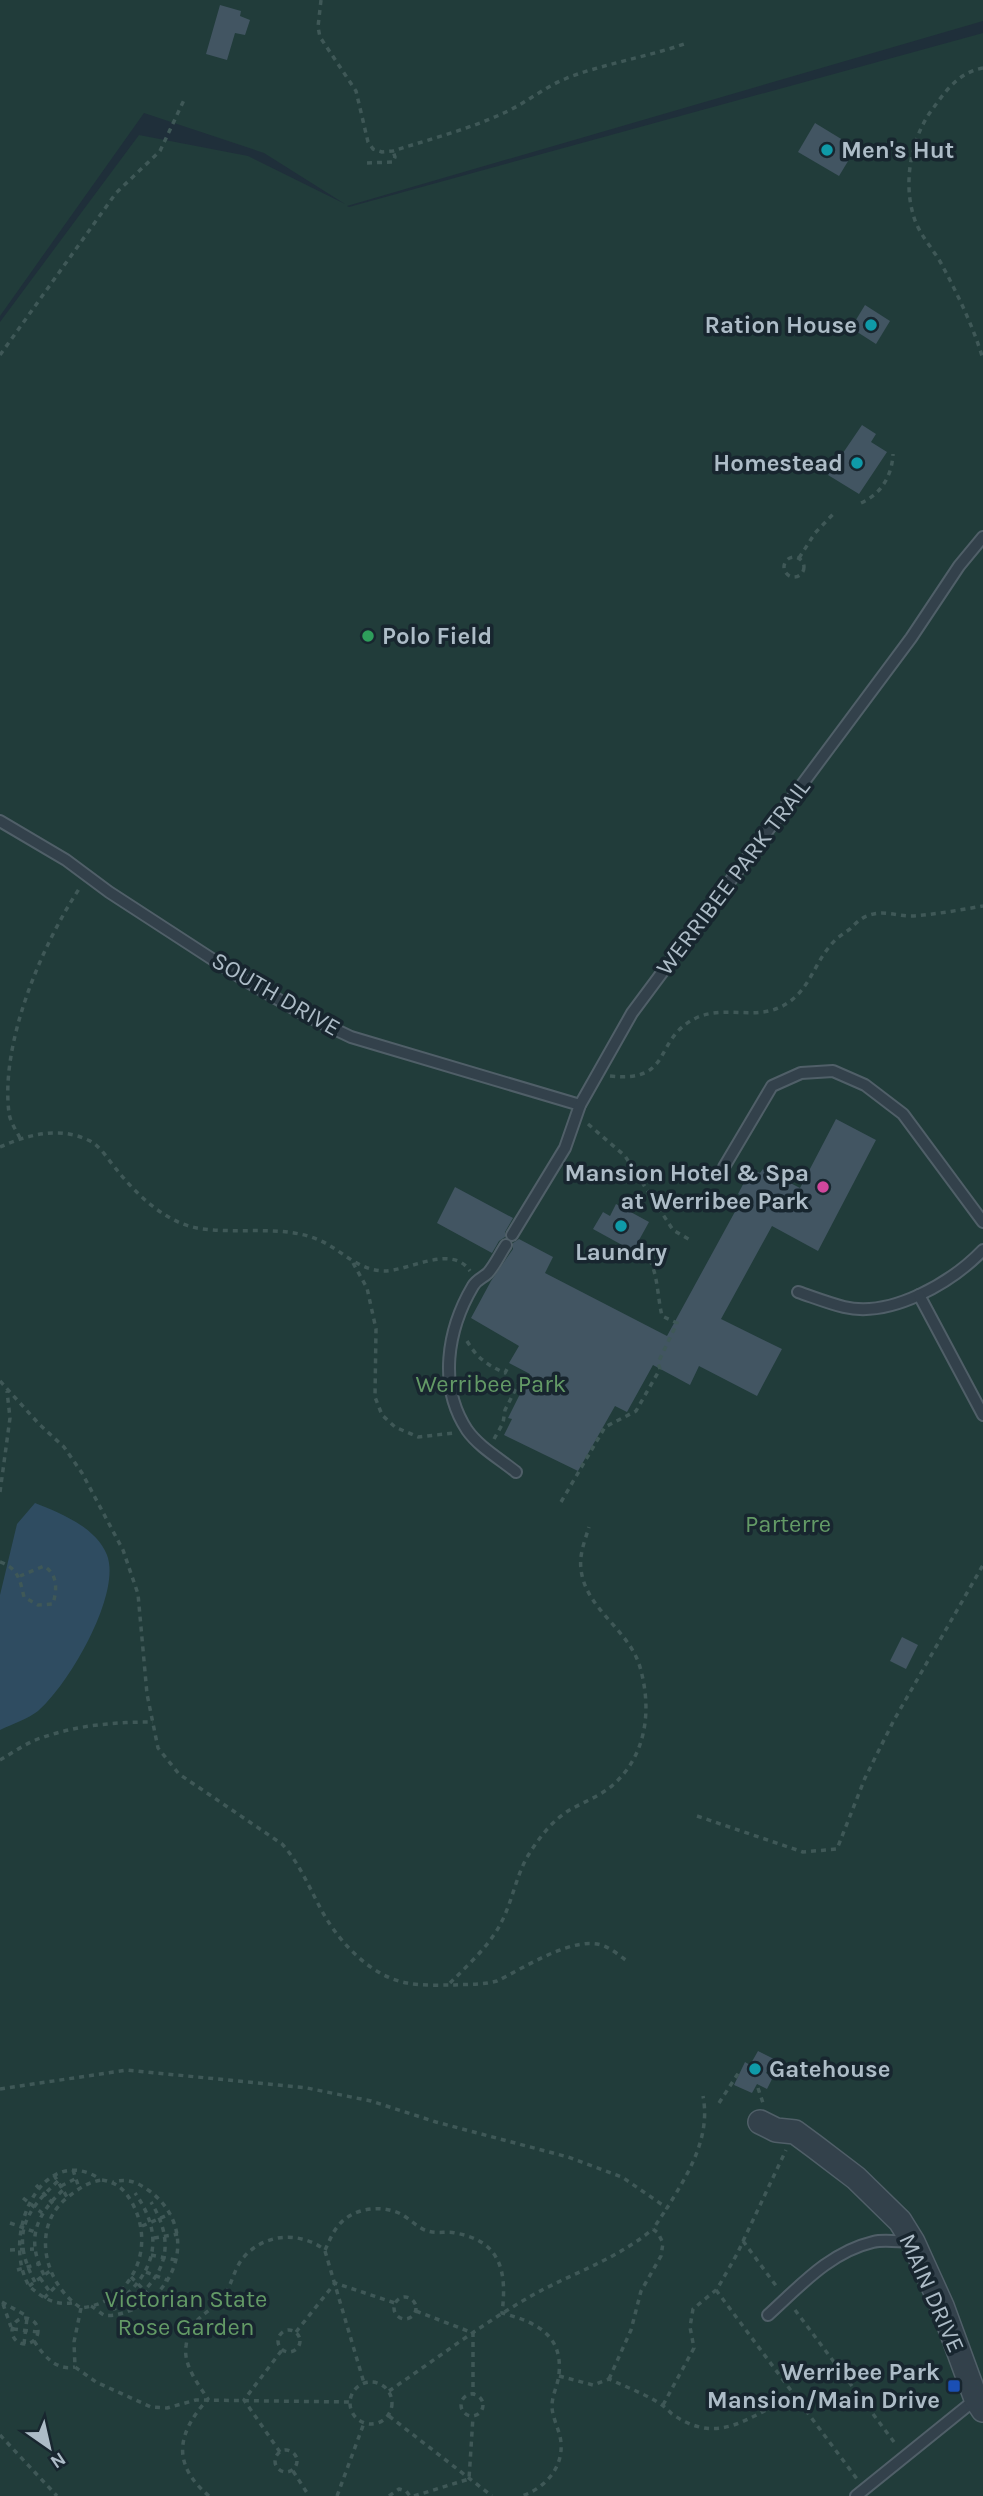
<svg xmlns="http://www.w3.org/2000/svg" width="983" height="2496" font-family="Karla,sans-serif">
<rect width="100%" height="100%" fill="#1f2f3a"/>
<polygon fill="#213c3a" points="0,0 983,0 983,21 347,206 349,207 983,33 983,2496 0,2496 0,322 139,135 248,156 345,204 264,153 144,113 0,316"/>
<path fill="#2f4c61" d="M35,1503C60,1513 96,1527 107,1555C122,1594 68,1686 38,1711C28,1719 12,1724 0,1730V1595L17,1524Z"/>
<g fill="#425562">
<polygon points="220,5 241,11 240,16 250,20 245,35 235,33 227,60 206,54"/>
<polygon points="815,123 856,148 839,176 798,152"/>
<polygon points="865,305 890,321 876,344 851,328"/>
<polygon points="862,425 876,434 871,442 887,452 859,494 828,475"/>
<polygon points="836,1119 876,1140 818,1251 772,1226 721,1319 782,1349 757,1396 699,1366 690,1385 653,1365 627,1412 615,1406 578,1471 504,1435 512,1419 508,1418 530,1374 509,1363 519,1346 471,1318 491,1281 513,1249 513,1243 519,1239 553,1257 545,1273 667,1336 743,1197 738,1194 751,1169 760,1173 763,1169 800,1188"/>
<polygon points="455,1187 513,1218 505,1232 505,1237 499,1241 492,1253 437,1223"/>
<polygon points="616,1204 649,1222 633,1251 593,1229 603,1212 610,1216"/>
<polygon points="902,1637 918,1645 906,1669 890,1661"/>
<polygon points="758,2051 774,2059 766,2073 773,2077 767,2089 757,2084 752,2093 734,2085 745,2062 750,2065"/>
</g>
<g fill="none" stroke-linecap="round" stroke-linejoin="round">
<defs>
<g id="service">
<polyline points="0,821 66,860 109,892 246,981 307,1016 351,1037 580,1105"/>
<polyline points="724,1167 772,1086 801,1073 833,1071 865,1085 903,1114 983,1222"/>
<polyline points="512,1235 565,1148 580,1105 632,1013 911,638 959,566 983,537"/>
<path d="M506,1245C500,1254 495,1265 488,1273C483,1278 477,1279 473,1286C447,1330 438,1386 467,1430C479,1447 500,1459 516,1472"/>
<path d="M798,1292C813,1297 828,1303 844,1307C891,1318 951,1283 983,1250"/>
<polyline points="919,1295 983,1415"/>
<path d="M768,2315C800,2286 830,2252 873,2242C885,2239 899,2242 911,2242"/>
<polyline points="856,2496 976,2399"/>
</g>
<polyline id="minor" points="760,2122 776,2130 795,2132 814,2146 856,2178 900,2221 913,2242 942,2306 976,2399 983,2410"/>
</defs>
<use href="#service" stroke="#505f68" stroke-width="14"/>
<use href="#minor" stroke="#505f68" stroke-width="26"/>
<g stroke="#3f5857" stroke-width="3.5" stroke-dasharray="5 5" stroke-linecap="butt">
<path d="M321,0L318,27L320,37L356,91L368,142L373,149L382,152L393,151C430,139 470,129 506,112C527,102 545,87 567,78C606,63 648,57 687,43"/>
<path d="M983,68C960,72 947,89 934,107C912,135 903,179 913,214C918,234 933,248 942,265C958,295 973,326 983,359"/>
<polyline points="367,163 393,162 395,157 393,151"/>
<polyline points="0,355 116,193 160,151 184,100"/>
<path d="M861,503C881,494 892,476 893,454"/>
<circle cx="794" cy="567" r="10"/>
<polyline points="799,558 815,533 836,511"/>
<path d="M610,1076C675,1083 652,1039 696,1018C729,1003 762,1025 793,999C810,985 816,962 830,946C835,939 843,934 850,929C855,924 861,918 867,916C883,909 898,917 914,916C937,914 960,910 983,906"/>
<polyline points="588,1124 625,1156 673,1230 692,1241"/>
<path d="M20,1138C16,1130 10,1122 9,1113C0,1043 42,944 81,886"/>
<path d="M0,1147C27,1135 59,1126 88,1140C100,1145 108,1160 117,1170C137,1195 165,1222 197,1228C237,1235 282,1224 319,1240C342,1250 358,1271 385,1271C411,1270 452,1244 470,1271"/>
<polyline points="353,1263 367,1288 376,1329 375,1397 382,1415 395,1427 418,1437 454,1433"/>
<path d="M467,1341C477,1358 487,1365 505,1373L508,1367"/>
<path d="M0,1381L39,1424L64,1447L82,1473L123,1550L138,1594L147,1694L158,1748L179,1774L282,1844C302,1866 311,1893 326,1918C343,1946 373,1977 407,1983C422,1986 440,1985 455,1985C469,1984 483,1985 497,1981C524,1968 575,1934 604,1946C612,1949 620,1956 627,1961"/>
<polyline points="494,1439 503,1423 505,1410 522,1377"/>
<polyline points="0,1492 10,1418 7,1391"/>
<path d="M561,1502L605,1427L636,1411L660,1369L658,1363L677,1323L662,1316C656,1291 659,1261 637,1244"/>
<path d="M0,1562C18,1568 20,1580 24,1597L38,1605L53,1604C57,1589 58,1575 44,1566L20,1576"/>
<path d="M0,1760C14,1752 29,1741 44,1737C78,1725 116,1722 153,1722"/>
<polyline points="697,1816 803,1852 837,1849 865,1778 894,1720 983,1565"/>
<path d="M450,1983C468,1965 490,1945 501,1923C513,1900 516,1875 529,1854C539,1838 552,1821 568,1811C583,1802 601,1796 614,1784C647,1754 652,1709 640,1667C629,1629 585,1609 581,1569C579,1555 585,1540 589,1527"/>
<polyline points="758,2088 763,2103"/>
<path d="M0,2089L127,2070L307,2088L371,2101L436,2122L568,2157L622,2177L667,2208C688,2174 711,2138 703,2096"/>
<polyline points="719,2103 739,2072"/>
<polyline points="73,2170 79,2188"/>
<polyline points="54,2175 67,2197"/>
<path d="M102,2180C116,2182 124,2189 131,2201C157,2245 134,2302 81,2308C44,2284 30,2226 68,2197C78,2189 88,2182 102,2180Z"/>
<polyline points="36,2185 57,2208"/>
<polyline points="61,2186 75,2179"/>
<polyline points="23,2198 42,2213"/>
<polyline points="10,2223 35,2232"/>
<polyline points="142,2226 170,2214"/>
<polyline points="154,2238 178,2234"/>
<polyline points="743,2241 777,2287"/>
<polyline points="10,2250 34,2249"/>
<polyline points="325,2251 364,2383"/>
<polyline points="151,2255 176,2260"/>
<polyline points="17,2270 38,2264"/>
<polyline points="146,2272 167,2280"/>
<path d="M44,2275C26,2240 35,2216 63,2190"/>
<polyline points="131,2277 152,2298"/>
<polyline points="40,2278 50,2292"/>
<path d="M35,2282C11,2237 23,2213 58,2181"/>
<polyline points="29,2286 50,2271"/>
<polyline points="122,2287 137,2307"/>
<polyline points="716,2290 857,2479"/>
<path d="M127,2294C160,2263 160,2228 135,2193"/>
<polyline points="111,2296 116,2314"/>
<circle cx="405" cy="2308" r="11"/>
<polyline points="44,2298 58,2284"/>
<path d="M133,2301C168,2272 175,2242 151,2202"/>
<polyline points="2,2302 25,2315"/>
<path d="M72,2303C53,2305 43,2298 29,2286C0,2235 42,2141 100,2179"/>
<polyline points="3,2304 11,2327"/>
<path d="M91,2306C95,2308 100,2313 104,2315C114,2317 127,2312 136,2308C184,2285 194,2222 148,2190C137,2182 127,2178 113,2182"/>
<polyline points="113,2306 129,2297"/>
<polyline points="81,2308 74,2342 75,2367 96,2382 151,2407 167,2408 196,2400 350,2402"/>
<polyline points="795,2310 897,2446"/>
<polyline points="416,2311 473,2333 473,2394"/>
<circle cx="25" cy="2331" r="13"/>
<polyline points="13,2329 38,2332"/>
<circle cx="289" cy="2341" r="11"/>
<polyline points="296,2332 335,2283 395,2303"/>
<path d="M34,2341C44,2356 56,2371 75,2367"/>
<polyline points="24,2344 27,2318"/>
<path d="M559,2376L593,2385L609,2379C626,2387 643,2393 659,2403C664,2406 668,2410 672,2414C710,2440 734,2427 770,2408"/>
<polyline points="609,2379 631,2330 641,2291 661,2256 663,2243 658,2233 653,2229 667,2208"/>
<circle cx="371" cy="2403" r="21"/>
<path d="M389,2391C436,2359 482,2324 531,2296C572,2273 616,2260 653,2229"/>
<circle cx="472" cy="2405" r="11"/>
<polyline points="663,2405 694,2348 690,2327 693,2309 716,2290 720,2284 737,2254 786,2150"/>
<polyline points="389,2416 492,2496"/>
<polyline points="0,2435 57,2496"/>
<circle cx="286" cy="2461" r="11"/>
<polyline points="280,2452 244,2400 282,2350"/>
<polyline points="293,2471 309,2496"/>
<path d="M209,2496C171,2464 177,2433 208,2399C198,2384 183,2365 186,2346C190,2315 210,2315 224,2296C232,2284 234,2269 243,2258C264,2233 300,2231 325,2250C329,2242 332,2233 338,2226C352,2208 381,2204 401,2214C410,2219 419,2229 428,2231C437,2234 447,2231 455,2233C502,2241 507,2273 502,2313C535,2322 563,2334 559,2374C558,2385 552,2395 552,2406C552,2418 560,2430 561,2443C563,2468 545,2488 522,2496"/>
<polyline points="337,2496 364,2423"/>
<polyline points="389,2496 399,2489 406,2491 410,2496"/>
<polyline points="414,2496 469,2479 473,2417"/>
</g>
<use href="#service" stroke="#33414b" stroke-width="10"/>
<use href="#minor" stroke="#33414b" stroke-width="23"/>
</g>
<g fill="#0f9aa8" stroke="#18262f" stroke-width="2.5">
<circle cx="827" cy="150" r="7"/>
<circle cx="871" cy="325" r="7"/>
<circle cx="857" cy="463" r="7"/>
<circle cx="621" cy="1226" r="7"/>
<circle cx="755" cy="2069" r="7"/>
</g>
<circle fill="#2e9e5b" stroke="#18262f" stroke-width="2.5" cx="368" cy="636" r="7"/>
<circle fill="#d1479c" stroke="#18262f" stroke-width="2.5" cx="823" cy="1187" r="7"/>
<rect fill="#1a4fb4" stroke="#18262f" stroke-width="2.5" x="947" y="2379" width="14" height="14" rx="3.5"/>
<g text-anchor="middle" stroke-width="7" stroke-linejoin="round" paint-order="stroke">
<g font-size="24" font-weight="bold" fill="#adbcc7" stroke="#18262f" text-anchor="end">
<text x="841" y="158" text-anchor="start">Men's Hut</text>
<text x="857" y="333">Ration House</text>
<text x="843" y="471">Homestead</text>
<text x="382" y="644" text-anchor="start">Polo Field</text>
<text x="809" y="1181">Mansion Hotel &amp; Spa<tspan x="809" dy="28">at Werribee Park</tspan></text>
<text x="621" y="1260" text-anchor="middle">Laundry</text>
<text x="769" y="2077" text-anchor="start">Gatehouse</text>
<text x="940" y="2380">Werribee Park<tspan x="940" dy="28">Mansion/Main Drive</tspan></text>
</g>
<g font-size="24" fill="#adbcc7" stroke="#18262f">
<text transform="translate(733 877) rotate(-53)" y="8">WERRIBEE PARK TRAIL</text>
<text transform="translate(276 994) rotate(30)" y="8">SOUTH DRIVE</text>
<text transform="translate(932 2293) rotate(66)" y="8">MAIN DRIVE</text>
</g>
<g font-size="24" fill="#639a66" stroke="#18262f">
<text x="491" y="1392">Werribee Park</text>
<text x="788" y="1532">Parterre</text>
<text x="186" y="2307">Victorian State<tspan x="186" dy="28">Rose Garden</tspan></text>
</g>
</g>
<g transform="translate(49 2447) rotate(146)" stroke="#18262f" stroke-width="5" paint-order="stroke">
<path d="M0-5L12 26L0 18L-12 26Z" fill="#adbcc7"/>
<text y="-10" font-size="19" font-weight="bold" text-anchor="middle" fill="#adbcc7">N</text>
</g>
</svg>
